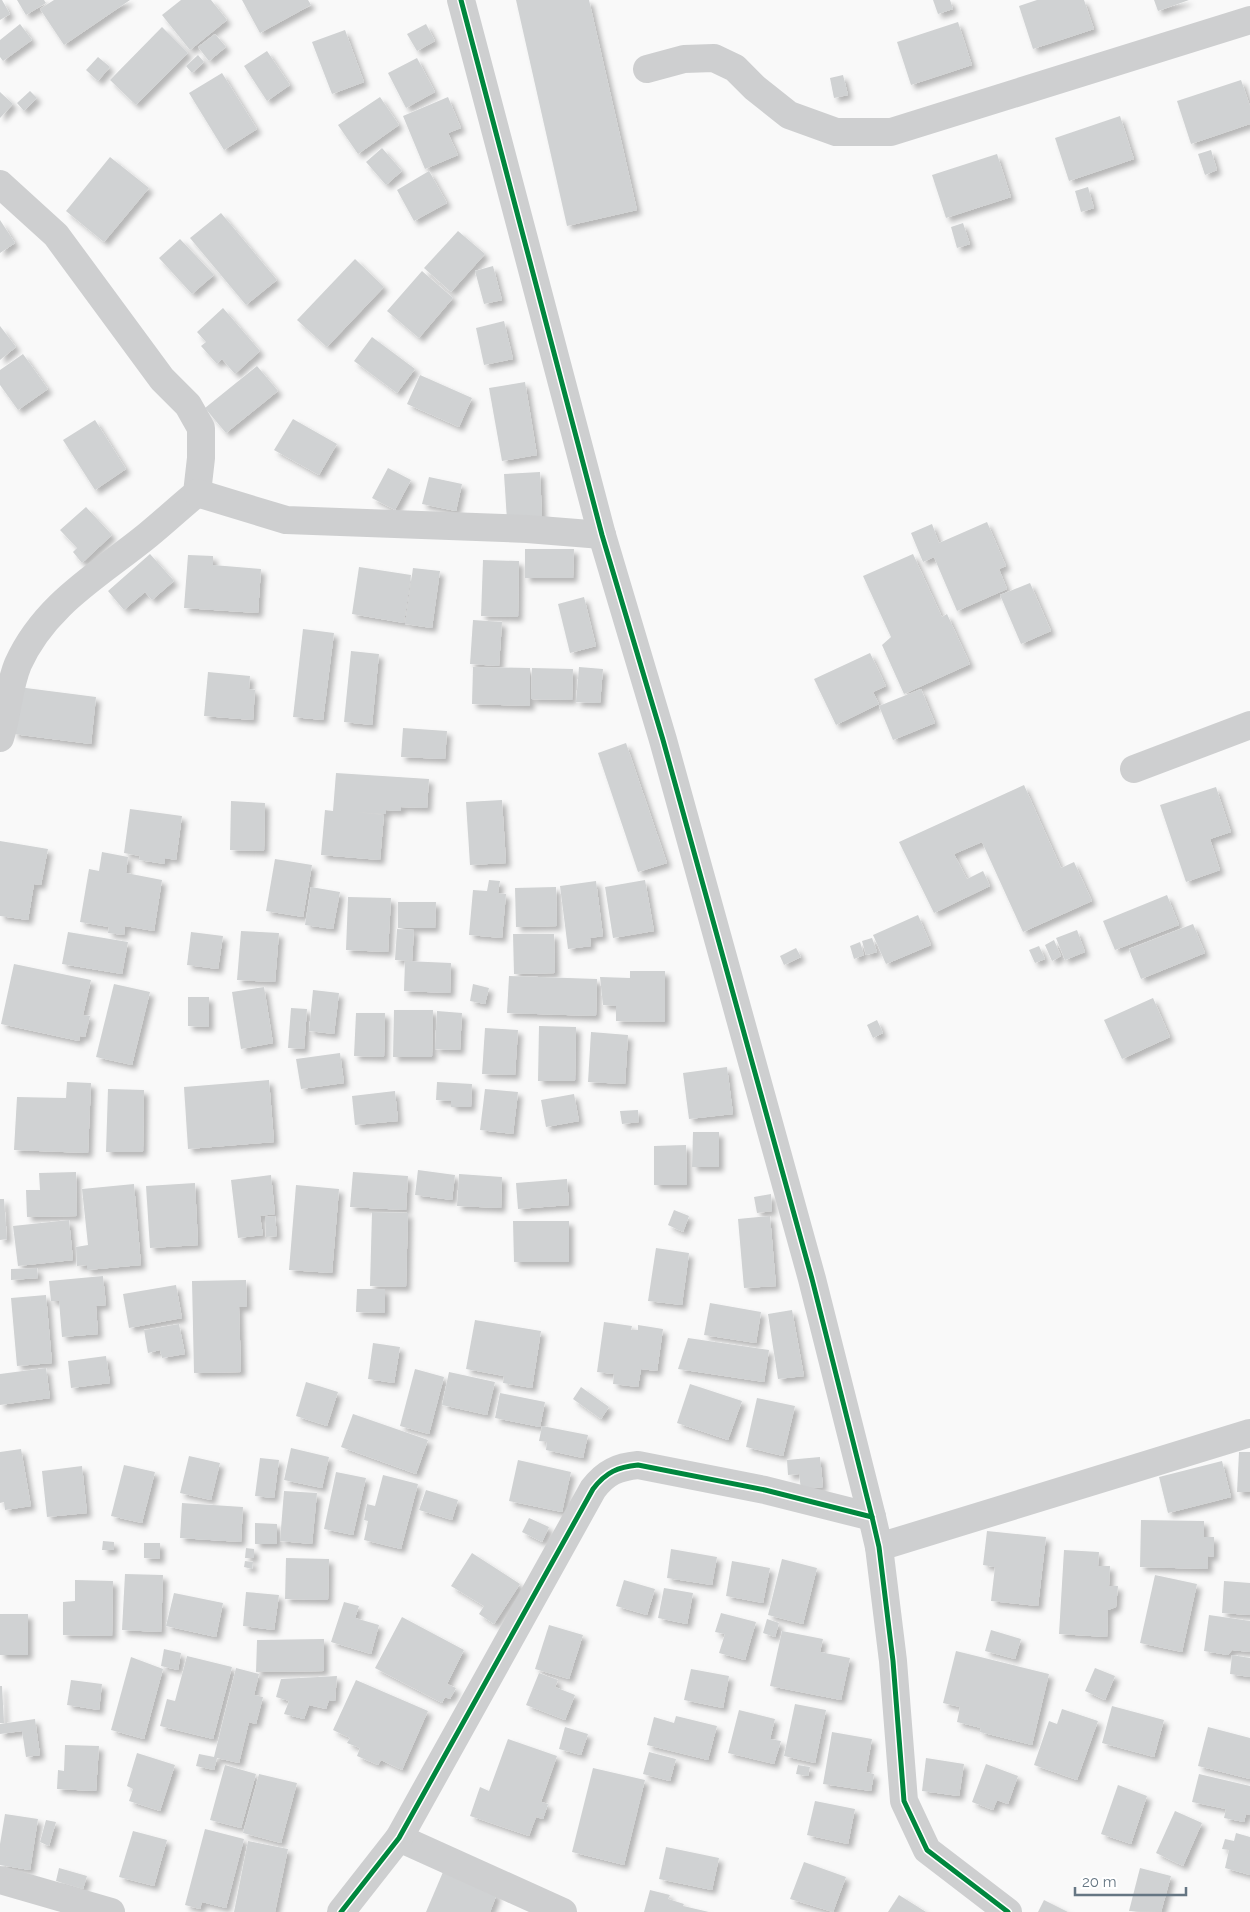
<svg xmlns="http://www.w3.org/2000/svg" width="1250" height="1912" font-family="Raleway,sans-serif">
<defs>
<filter id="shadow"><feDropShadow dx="4.5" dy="4.5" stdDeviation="2.5" flood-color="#0004"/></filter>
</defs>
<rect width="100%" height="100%" fill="#f9f9f9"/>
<g fill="#d0d2d3" filter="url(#shadow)">
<polygon points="0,0 2,0 10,14 0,20"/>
<polygon points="17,0 44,0 46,3 26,15"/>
<polygon points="54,0 130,0 64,45 40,9"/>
<polygon points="181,0 211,0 227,20 190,50 162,15"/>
<polygon points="242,0 308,0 311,5 260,33"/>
<polygon points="516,0 589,0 637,210 567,226"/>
<polygon points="933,0 950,0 953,9 938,14"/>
<polygon points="1037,0 1084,0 1094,29 1033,49 1019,6"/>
<polygon points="1154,0 1189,0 1158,11"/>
<polygon points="958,22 972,65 911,85 897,42"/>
<polygon points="20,24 32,40 3,61 0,57 0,40"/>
<polygon points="426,24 435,41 417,51 407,34"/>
<polygon points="162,27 188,53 136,105 110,80"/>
<polygon points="345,30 364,82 332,94 312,42"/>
<polygon points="215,34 226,47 209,61 198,47"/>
<polygon points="267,51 290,85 267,101 244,66"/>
<polygon points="198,55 204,62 192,73 186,66"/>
<polygon points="98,57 110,67 98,81 86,70"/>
<polygon points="417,58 435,92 406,108 388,73"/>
<polygon points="222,73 257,129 224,150 189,93"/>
<polygon points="843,75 848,95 834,98 830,78"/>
<polygon points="1241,80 1250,106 1250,124 1191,144 1177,101"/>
<polygon points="30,91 37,98 24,111 17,103"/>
<polygon points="0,92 13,104 0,118"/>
<polygon points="380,97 399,125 358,154 338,125"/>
<polygon points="448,97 461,128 448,133 458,155 425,169 403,116"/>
<polygon points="1120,116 1134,159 1069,181 1055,138"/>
<polygon points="382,148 402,171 386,185 366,162"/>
<polygon points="1211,150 1217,170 1205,175 1198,154"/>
<polygon points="997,154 1011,197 946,218 932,175"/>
<polygon points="110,157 149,188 104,242 66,211"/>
<polygon points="429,171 447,203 414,221 397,190"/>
<polygon points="1088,187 1094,208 1081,212 1075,191"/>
<polygon points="221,213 277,280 246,305 190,238"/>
<polygon points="0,220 15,243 0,253"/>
<polygon points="963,223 970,244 957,248 951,227"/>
<polygon points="458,231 485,254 451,292 424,268"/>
<polygon points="180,239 214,275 192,294 159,258"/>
<polygon points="355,259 384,287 327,347 297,320"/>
<polygon points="493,266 502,300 484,304 475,271"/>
<polygon points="422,271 453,298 419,338 387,311"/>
<polygon points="223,308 260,351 235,374 222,359 217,364 201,346 206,342 197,332"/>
<polygon points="504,321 513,359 484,365 476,328"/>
<polygon points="0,326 16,347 0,360"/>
<polygon points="372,337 415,369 397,393 354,361"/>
<polygon points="23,354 48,389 18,410 0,385 0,370"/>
<polygon points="257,366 278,391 226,433 205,408"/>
<polygon points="420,375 472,398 459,427 407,404"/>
<polygon points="525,382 537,455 502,461 489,388"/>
<polygon points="293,419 337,444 319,475 274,450"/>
<polygon points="95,420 126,469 95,490 63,440"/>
<polygon points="388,468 411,480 395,510 372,498"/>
<polygon points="540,472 542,517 507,520 504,474"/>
<polygon points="429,477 462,484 456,511 422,504"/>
<polygon points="86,507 112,535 82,563 73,552 77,548 60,530"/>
<polygon points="987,522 1006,566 999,569 1007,589 957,611 934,557 923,562 911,533 932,524 939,543"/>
<polygon points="525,549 574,549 573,578 525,578"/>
<polygon points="150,554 174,581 152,600 145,592 124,610 108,591"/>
<polygon points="913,554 942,617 947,614 970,664 904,694 882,645 891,637 863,576"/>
<polygon points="188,555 213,556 213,565 261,569 258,613 184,608"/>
<polygon points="483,560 519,561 518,617 481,616"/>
<polygon points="359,567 411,575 404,623 352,614"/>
<polygon points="413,568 440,571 432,628 405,624"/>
<polygon points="1030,583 1051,631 1021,644 1000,595"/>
<polygon points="584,597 596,646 570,653 558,604"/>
<polygon points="473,620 502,622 499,666 470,664"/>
<polygon points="303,629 334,633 323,720 293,717"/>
<polygon points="351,651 379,654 372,725 344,722"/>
<polygon points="870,653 886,686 873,692 879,704 836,725 814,679"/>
<polygon points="473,667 530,668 530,706 472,704"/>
<polygon points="579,667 603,669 600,703 576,702"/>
<polygon points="532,668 573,669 572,700 531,699"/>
<polygon points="208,672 250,676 249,689 255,690 253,720 204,716"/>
<polygon points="18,687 96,697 91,744 13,734"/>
<polygon points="921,689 935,723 893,740 879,706"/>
<polygon points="403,728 447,731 445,759 401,757"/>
<polygon points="626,743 667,863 638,872 598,753"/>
<polygon points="336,773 429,779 427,808 401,807 401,811 386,810 386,814 354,812 384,815 380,860 321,855 325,810 333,811"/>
<polygon points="1024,785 1061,868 1074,862 1092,901 1023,932 982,842 954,854 967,879 983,871 990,886 934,913 899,842"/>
<polygon points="1216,787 1231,832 1210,839 1220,870 1186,882 1160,805"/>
<polygon points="502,800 506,863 470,865 466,802"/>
<polygon points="231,801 265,803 264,851 230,850"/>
<polygon points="130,809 182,816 176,860 165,858 165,864 139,860 140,856 124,853"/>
<polygon points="0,841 48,849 41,885 34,884 28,920 0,916"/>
<polygon points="102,852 128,857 126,873 162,880 154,931 125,926 124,935 108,933 109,927 80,922 89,869 99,871"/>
<polygon points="275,859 312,865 303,917 266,911"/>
<polygon points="489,880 500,881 498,893 506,894 502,938 469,935 473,890 487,891"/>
<polygon points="645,880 654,931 613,938 605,887"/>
<polygon points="596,881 603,936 590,938 591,946 568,949 560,886"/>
<polygon points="311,887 340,892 333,929 305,925"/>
<polygon points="556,887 557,926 516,927 515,888"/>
<polygon points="1167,895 1179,925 1115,950 1103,921"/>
<polygon points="348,897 391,898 388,952 346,950"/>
<polygon points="398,902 436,902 435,928 398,928"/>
<polygon points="918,915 931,945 886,964 873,935"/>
<polygon points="1193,924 1205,953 1141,979 1129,949"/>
<polygon points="397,929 414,930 412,961 395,960"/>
<polygon points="1077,930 1085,952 1065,960 1056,938"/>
<polygon points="241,931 279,933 275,982 237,980"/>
<polygon points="68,932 128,942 122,974 62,964"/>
<polygon points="191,932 223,936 218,969 187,965"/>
<polygon points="513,934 554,934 555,973 514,974"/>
<polygon points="872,938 877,952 866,955 862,941"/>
<polygon points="1054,940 1061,956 1052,961 1045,945"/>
<polygon points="860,942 864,955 854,959 850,946"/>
<polygon points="1039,946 1045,959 1035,963 1029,950"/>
<polygon points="796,948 801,957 784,965 780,956"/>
<polygon points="405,961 451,963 450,993 404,991"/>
<polygon points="14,964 91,980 83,1015 90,1016 85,1037 80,1036 79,1041 1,1024"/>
<polygon points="630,971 665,971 665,1022 616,1021 616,1006 603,1005 600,977 630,978"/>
<polygon points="509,976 597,979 596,1016 507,1013"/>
<polygon points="114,984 150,992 132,1065 96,1057"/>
<polygon points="473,984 489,988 485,1004 470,1001"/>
<polygon points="264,987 273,1043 241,1049 232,992"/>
<polygon points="313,990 339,993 334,1034 309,1031"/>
<polygon points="188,997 209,997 209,1027 188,1026"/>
<polygon points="1153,998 1170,1037 1122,1059 1104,1020"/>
<polygon points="291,1008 307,1009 304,1049 288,1048"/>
<polygon points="394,1010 433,1010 432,1057 393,1057"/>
<polygon points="437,1011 462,1013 460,1050 435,1049"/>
<polygon points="356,1013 385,1013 384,1057 354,1056"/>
<polygon points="877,1020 883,1033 873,1038 867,1025"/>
<polygon points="539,1026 576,1027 575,1081 538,1081"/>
<polygon points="485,1028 518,1030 515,1075 482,1074"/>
<polygon points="591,1032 628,1035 625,1084 588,1082"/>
<polygon points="340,1053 344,1083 301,1089 296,1059"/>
<polygon points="727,1067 733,1114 689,1119 683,1073"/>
<polygon points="269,1080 274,1142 188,1149 184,1087"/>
<polygon points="67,1082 91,1083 88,1153 14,1150 17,1097 66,1098"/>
<polygon points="437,1082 472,1084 471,1107 451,1107 451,1101 436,1100"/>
<polygon points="108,1089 144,1090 143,1152 106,1152"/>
<polygon points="485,1089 518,1092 513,1134 480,1130"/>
<polygon points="395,1091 398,1121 355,1125 352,1096"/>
<polygon points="574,1094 579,1121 546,1127 541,1100"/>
<polygon points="638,1110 639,1122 622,1124 620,1111"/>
<polygon points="693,1132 719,1132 719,1167 692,1167"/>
<polygon points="686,1145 687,1185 654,1185 654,1146"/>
<polygon points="418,1170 455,1175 452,1200 415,1195"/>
<polygon points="76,1172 77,1216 27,1217 26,1190 40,1190 39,1173"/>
<polygon points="353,1172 408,1176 406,1210 350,1207"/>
<polygon points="459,1174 502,1177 501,1208 457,1206"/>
<polygon points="271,1175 275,1214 260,1216 263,1235 238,1238 231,1180"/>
<polygon points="567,1179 569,1205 518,1209 516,1183"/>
<polygon points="195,1183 198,1245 150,1248 146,1186"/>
<polygon points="134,1184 141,1265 87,1270 87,1265 77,1266 76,1247 88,1245 82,1189"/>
<polygon points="296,1185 339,1189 332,1273 289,1270"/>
<polygon points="771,1194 772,1211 757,1213 754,1197"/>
<polygon points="0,1199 4,1199 7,1239 0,1240"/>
<polygon points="674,1210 689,1216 683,1232 668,1225"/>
<polygon points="372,1212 408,1213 406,1287 370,1286"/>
<polygon points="275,1216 277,1236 266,1237 265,1217"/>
<polygon points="770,1216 776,1286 744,1288 738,1219"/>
<polygon points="69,1220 73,1260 18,1266 13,1226"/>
<polygon points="513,1221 569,1221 569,1262 514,1262"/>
<polygon points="656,1248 689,1253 682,1305 648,1301"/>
<polygon points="37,1268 38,1278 11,1280 11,1269"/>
<polygon points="103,1276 106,1305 96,1306 98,1334 62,1337 59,1301 51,1301 49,1281"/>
<polygon points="246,1280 247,1307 239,1307 241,1372 194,1373 192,1281"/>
<polygon points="176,1285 182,1318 129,1328 123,1294"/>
<polygon points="357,1289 385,1289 385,1313 356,1312"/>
<polygon points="46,1295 52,1363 17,1366 11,1298"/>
<polygon points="710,1303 761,1312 756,1343 704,1335"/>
<polygon points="792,1310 804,1376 778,1379 768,1314"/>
<polygon points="475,1320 541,1331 532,1388 503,1383 504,1376 466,1369"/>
<polygon points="604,1322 632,1326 631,1330 638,1330 638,1325 663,1329 657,1371 641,1369 638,1387 613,1384 614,1374 597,1372"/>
<polygon points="179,1324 185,1354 162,1358 160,1350 148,1353 144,1330"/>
<polygon points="688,1338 769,1350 764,1382 678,1369"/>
<polygon points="373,1343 400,1347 394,1383 368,1379"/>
<polygon points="106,1356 110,1383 71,1388 68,1361"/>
<polygon points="46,1368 50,1398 0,1405 0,1374"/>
<polygon points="415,1369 444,1377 429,1434 400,1426"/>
<polygon points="449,1372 495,1382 487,1415 442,1405"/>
<polygon points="306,1382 338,1392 327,1426 296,1416"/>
<polygon points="690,1384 742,1401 728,1440 677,1423"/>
<polygon points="581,1387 609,1407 601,1419 573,1399"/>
<polygon points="500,1393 545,1402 540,1427 495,1418"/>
<polygon points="757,1398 795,1406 783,1456 746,1447"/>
<polygon points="353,1414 428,1440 416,1474 341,1447"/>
<polygon points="542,1426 588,1435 583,1458 546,1450 547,1442 539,1441"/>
<polygon points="291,1448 329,1457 322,1488 284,1480"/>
<polygon points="21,1449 31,1506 5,1510 4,1502 0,1503 0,1452"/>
<polygon points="1239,1452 1250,1452 1250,1492 1237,1492"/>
<polygon points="189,1456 220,1463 211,1500 180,1493"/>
<polygon points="820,1457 823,1487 801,1489 799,1474 788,1475 787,1460"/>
<polygon points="260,1458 279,1460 274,1498 255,1496"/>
<polygon points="518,1460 571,1472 562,1512 509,1501"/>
<polygon points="1222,1461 1231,1497 1168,1513 1159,1477"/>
<polygon points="124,1465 155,1472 142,1523 111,1516"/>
<polygon points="82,1466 87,1513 47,1517 42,1471"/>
<polygon points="336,1472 366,1478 353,1535 324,1529"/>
<polygon points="383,1475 418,1484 401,1549 364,1540 368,1521 364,1520 367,1504 375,1506"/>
<polygon points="426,1490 458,1500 452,1520 419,1510"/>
<polygon points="284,1491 317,1493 312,1544 280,1541"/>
<polygon points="182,1503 243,1507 241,1542 180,1538"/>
<polygon points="529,1518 549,1527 542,1542 522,1532"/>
<polygon points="1141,1520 1204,1521 1204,1537 1214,1537 1214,1557 1208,1556 1208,1569 1140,1567"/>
<polygon points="255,1523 277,1524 277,1544 255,1544"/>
<polygon points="987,1531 1046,1537 1038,1606 991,1601 995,1567 983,1565"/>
<polygon points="103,1541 114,1542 114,1550 102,1550"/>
<polygon points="144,1543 160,1543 160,1559 144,1558"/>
<polygon points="246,1548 254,1549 254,1558 245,1558"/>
<polygon points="671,1549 717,1557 712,1585 667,1578"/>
<polygon points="1064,1550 1099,1552 1098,1566 1110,1566 1109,1586 1118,1586 1116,1607 1108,1610 1107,1637 1059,1634"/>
<polygon points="472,1553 520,1584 494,1624 479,1614 484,1606 451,1586"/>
<polygon points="286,1558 329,1559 328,1600 285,1599"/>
<polygon points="782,1559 817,1568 803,1624 768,1615"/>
<polygon points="245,1561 253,1562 252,1569 244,1567"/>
<polygon points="732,1561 770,1568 763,1603 726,1596"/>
<polygon points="125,1574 163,1575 161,1632 122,1630"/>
<polygon points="1155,1575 1197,1584 1182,1652 1140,1643"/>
<polygon points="75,1580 113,1581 112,1636 63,1635 63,1602 75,1601"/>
<polygon points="624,1580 655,1589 647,1615 616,1606"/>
<polygon points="1224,1581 1250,1583 1250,1615 1222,1613"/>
<polygon points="664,1588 693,1593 687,1624 658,1618"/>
<polygon points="246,1592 279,1595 274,1630 243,1626"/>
<polygon points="174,1593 223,1603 216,1637 166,1626"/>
<polygon points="344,1602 359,1606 355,1618 379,1625 371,1654 331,1642"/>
<polygon points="721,1613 756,1622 745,1660 719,1653 725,1634 715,1632"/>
<rect x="0" y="1614" width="28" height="41"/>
<polygon points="1209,1615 1250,1621 1250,1652 1232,1650 1228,1655 1204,1651"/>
<polygon points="402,1617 464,1650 447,1684 456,1688 450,1699 445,1697 442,1703 375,1668"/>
<polygon points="767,1619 779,1623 775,1637 763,1633"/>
<polygon points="549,1625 583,1635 569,1679 535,1669"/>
<polygon points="991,1630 1021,1639 1015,1659 985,1651"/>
<polygon points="782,1631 823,1639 820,1652 850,1658 841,1700 770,1686"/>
<polygon points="324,1639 324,1671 256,1672 257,1640"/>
<polygon points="164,1649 181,1653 178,1670 161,1666"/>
<polygon points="956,1651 1049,1674 1032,1745 980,1732 981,1728 957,1722 960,1707 943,1703"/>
<polygon points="1232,1655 1250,1658 1250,1677 1230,1674"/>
<polygon points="187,1656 232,1667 213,1739 160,1726 167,1699 175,1701"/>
<polygon points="131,1657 163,1669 144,1739 111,1730"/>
<polygon points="236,1668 259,1674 254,1695 263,1697 256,1724 249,1722 239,1763 217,1758 214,1770 196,1766 199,1754 214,1757"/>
<polygon points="1095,1668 1115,1676 1105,1700 1085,1691"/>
<polygon points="691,1669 729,1676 723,1708 684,1700"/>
<polygon points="539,1673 558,1680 555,1687 575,1695 565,1720 526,1705"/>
<polygon points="337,1676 335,1701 329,1700 326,1709 309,1705 304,1719 284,1714 289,1701 276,1697 281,1679"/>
<polygon points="71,1680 102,1684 99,1710 67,1705"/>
<polygon points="356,1680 428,1711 402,1770 381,1760 378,1765 357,1756 360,1748 347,1743 350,1738 333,1730"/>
<polygon points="0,1686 2,1686 4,1723 0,1723"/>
<polygon points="795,1704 826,1710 815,1763 784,1756"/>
<polygon points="1112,1706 1164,1720 1154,1757 1102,1743"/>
<polygon points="1062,1709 1098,1721 1077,1780 1034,1765 1049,1721 1057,1724"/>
<polygon points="739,1710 775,1719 770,1739 781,1741 774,1764 728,1753"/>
<polygon points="676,1716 717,1726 708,1760 647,1745 654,1717 674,1723"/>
<polygon points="35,1719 40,1755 26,1757 22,1731 0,1734 0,1724"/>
<polygon points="565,1727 588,1734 581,1755 559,1749"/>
<polygon points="1208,1727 1250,1738 1250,1779 1198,1766"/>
<polygon points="832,1732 872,1739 866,1772 874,1774 871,1791 823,1784"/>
<polygon points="508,1739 557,1756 541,1802 548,1804 543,1819 536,1817 529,1836 470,1816 480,1787 489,1791"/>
<polygon points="65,1745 99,1746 96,1791 57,1789 58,1770 64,1771"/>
<polygon points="649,1752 676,1759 670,1781 643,1774"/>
<polygon points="137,1753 175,1765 160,1811 129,1801 133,1789 127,1786"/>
<polygon points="926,1758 964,1764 959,1796 922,1791"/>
<polygon points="986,1764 1018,1776 1008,1804 997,1800 993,1810 972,1802"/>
<polygon points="225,1765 256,1774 241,1828 210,1820"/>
<polygon points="798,1765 810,1767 808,1776 796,1774"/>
<polygon points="593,1768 645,1780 624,1865 572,1852"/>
<polygon points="259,1774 297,1783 281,1843 243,1833"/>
<polygon points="1199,1774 1250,1786 1250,1815 1246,1814 1244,1822 1224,1818 1226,1809 1192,1802"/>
<polygon points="1118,1785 1147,1796 1131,1844 1101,1834"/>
<polygon points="815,1801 855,1809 848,1844 807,1835"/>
<polygon points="1175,1811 1202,1823 1183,1866 1156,1853"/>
<polygon points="5,1814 38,1819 30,1870 0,1865 0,1844"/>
<polygon points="46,1820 56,1822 49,1846 40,1842"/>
<polygon points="205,1829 244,1839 226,1908 202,1902 200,1909 185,1905"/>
<polygon points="133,1831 167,1840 154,1886 119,1877"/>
<polygon points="1236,1833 1250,1837 1250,1875 1225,1868 1229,1850 1222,1849 1225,1839 1234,1841"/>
<polygon points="248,1841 288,1849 275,1912 234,1912"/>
<polygon points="666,1847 719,1858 712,1890 659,1879"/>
<polygon points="804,1862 846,1877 833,1912 790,1899"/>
<polygon points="59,1868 87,1876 83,1889 56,1881"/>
<polygon points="1140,1868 1171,1876 1161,1912 1129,1911"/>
<polygon points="443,1872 497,1894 490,1912 426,1912"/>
<polygon points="650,1890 670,1895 668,1899 684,1904 683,1906 709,1912 644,1912"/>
<polygon points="899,1895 926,1912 888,1912"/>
<polygon points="1044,1900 1068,1912 1038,1912"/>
</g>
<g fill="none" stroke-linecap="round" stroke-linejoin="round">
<g stroke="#cecfd0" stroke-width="28">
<polyline points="461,0 602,535 663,740 812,1279 872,1517 879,1547 893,1661 904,1801 927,1850 1008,1912"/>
<polyline points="647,69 684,59 714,58 735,68 755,88 789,115 836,132 891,132 1250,20"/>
<path d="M0,184L56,235L162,379L188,405L201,428V458L197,493C180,507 165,521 148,535C99,575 45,604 18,664C8,688 8,714 0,738"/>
<polyline points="197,493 286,520 527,529 602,535"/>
<polyline points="1134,769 1250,725"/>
<polyline points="879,1547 1250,1433"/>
<polyline points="399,1838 563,1912"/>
<polyline points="0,1880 111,1912"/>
<path d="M341,1912L399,1838L593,1489C606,1472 618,1467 638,1465L765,1490L872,1517"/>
</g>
<defs>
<g id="cycleway">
<polyline points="461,0 602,535 663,740 812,1279 872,1517 879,1547 893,1661 904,1801 927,1850 1008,1912"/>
<path d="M341,1912L399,1838L593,1489C606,1472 618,1467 638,1465L765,1490L872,1517"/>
</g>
</defs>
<use href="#cycleway" stroke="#fff" stroke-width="8"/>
<use href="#cycleway" stroke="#00873e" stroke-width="5"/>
</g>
<path d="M1075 1887v8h111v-8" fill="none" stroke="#657683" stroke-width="2.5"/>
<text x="1082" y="1887" font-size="15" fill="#657683" stroke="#ffffff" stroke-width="4" paint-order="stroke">20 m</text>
</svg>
